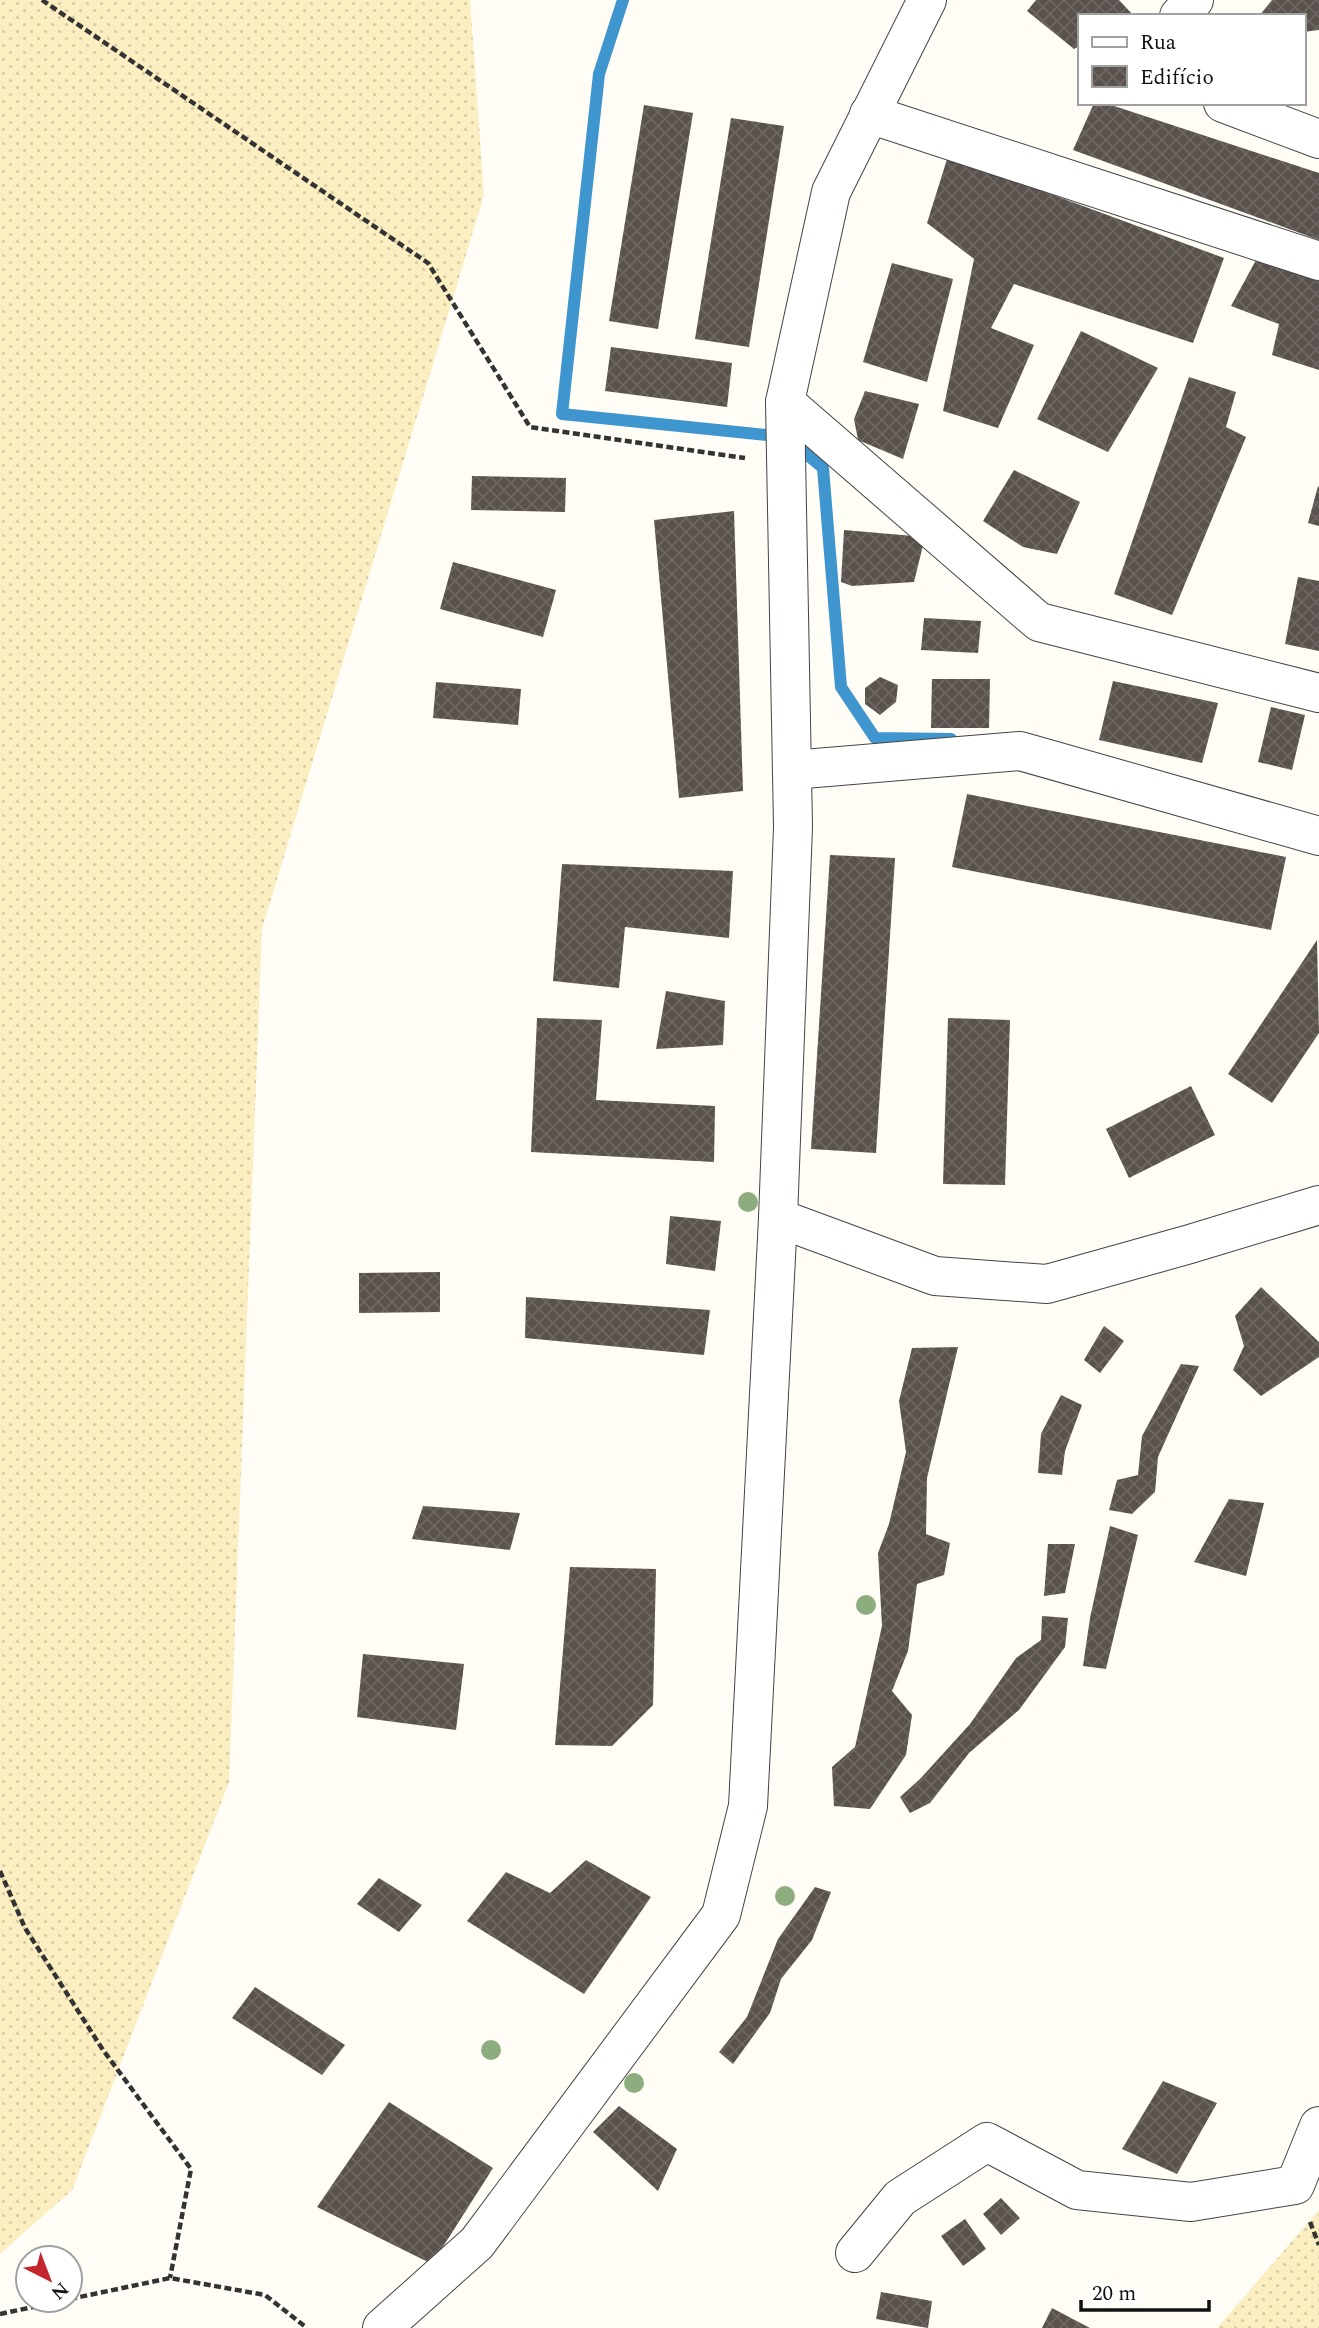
<svg xmlns="http://www.w3.org/2000/svg" width="1319" height="2328" font-family="Spectral,serif">
<defs>
<pattern id="sand-dots" width="8" height="8" patternUnits="userSpaceOnUse" patternTransform="scale(1.75)"><rect width="8" height="8" fill="#fbeec1"/><path d="M2 2h.1M6 6h.1" fill="none" stroke="#d6cba5" stroke-width="1.8" stroke-linecap="round"/></pattern>
<pattern id="building-cross-hatch" width="8" height="8" patternUnits="userSpaceOnUse" patternTransform="scale(1.75)"><rect width="8" height="8" fill="#5a524d"/><path d="M0 0l8 8M0 8l8-8" fill="none" stroke="#6d6662"/></pattern>
</defs>
<rect width="100%" height="100%" fill="#fffdf5"/>
<g fill="url(#sand-dots)">
<polygon points="0,0 470,0 484,195 262,929 229,1782 72,2190 0,2254"/>
<polygon points="1319,2210 1319,2328 1217,2328"/>
</g>
<g fill="none" stroke-linecap="round" stroke-linejoin="round">
<polyline stroke="#3f96cf" stroke-width="12" points="623,0 599,74 562,414 786,437 823,468 841,687 875,738 951,739"/>
</g>
<g fill="url(#building-cross-hatch)">
<polygon points="1036,0 1119,0 1134,16 1079,16 1079,46 1074,49 1027,11"/>
<polygon points="1272,0 1319,0 1319,30 1303,32 1303,16 1259,16"/>
<polygon points="1094,103 1105,103 1319,173 1319,240 1073,150"/>
<polygon points="644,105 693,113 658,329 609,321"/>
<polygon points="731,118 784,126 749,347 695,339"/>
<polygon points="948,156 1224,258 1193,343 1014,284 991,328 1034,345 998,428 943,411 974,259 927,223"/>
<polygon points="1256,260 1319,281 1319,370 1272,355 1279,324 1231,306"/>
<polygon points="892,263 953,279 927,382 863,362"/>
<polygon points="1081,331 1158,368 1108,452 1037,419"/>
<polygon points="611,347 732,363 727,407 605,391"/>
<polygon points="1189,377 1236,392 1226,427 1246,437 1172,615 1114,594"/>
<polygon points="865,391 919,404 903,459 858,440 854,419"/>
<polygon points="1014,470 1080,502 1057,554 1023,547 983,521"/>
<polygon points="472,476 566,478 565,512 471,510"/>
<polygon points="1318,486 1319,487 1319,526 1308,523"/>
<polygon points="734,511 743,791 679,798 654,520"/>
<polygon points="844,530 925,537 914,582 852,586 841,582"/>
<polygon points="453,562 556,590 543,637 440,609"/>
<polygon points="1298,577 1319,581 1319,651 1285,644"/>
<polygon points="924,618 981,621 978,653 921,650"/>
<polygon points="880,677 898,685 896,702 880,715 865,704 865,688"/>
<polygon points="932,679 990,679 989,728 931,728"/>
<polygon points="1113,681 1218,703 1202,763 1099,740"/>
<polygon points="436,682 521,689 518,725 433,718"/>
<polygon points="1271,707 1305,715 1292,770 1258,762"/>
<polygon points="967,794 1286,857 1271,930 952,867"/>
<polygon points="830,855 895,858 876,1153 811,1149"/>
<polygon points="562,864 733,871 729,938 625,927 619,988 553,981"/>
<polygon points="1317,940 1319,1033 1272,1103 1228,1074"/>
<polygon points="666,991 725,1001 723,1045 656,1049"/>
<polygon points="537,1018 602,1020 596,1100 715,1106 714,1162 531,1152"/>
<polygon points="948,1018 1010,1020 1005,1185 943,1184"/>
<polygon points="1191,1086 1215,1135 1129,1178 1106,1129"/>
<polygon points="670,1216 721,1221 715,1271 666,1264"/>
<polygon points="440,1272 440,1312 359,1313 359,1273"/>
<polygon points="1261,1287 1319,1342 1319,1357 1261,1396 1233,1370 1244,1346 1235,1316"/>
<polygon points="526,1297 710,1310 704,1355 525,1338"/>
<polygon points="1104,1326 1124,1341 1100,1373 1084,1360"/>
<polygon points="958,1347 927,1478 926,1534 950,1543 944,1575 917,1584 908,1651 892,1691 912,1715 906,1755 870,1809 834,1806 832,1767 855,1747 882,1626 878,1553 889,1524 906,1452 899,1401 912,1348"/>
<polygon points="1181,1364 1199,1366 1158,1457 1155,1492 1132,1514 1109,1510 1117,1480 1138,1475 1142,1436"/>
<polygon points="1061,1395 1082,1405 1065,1451 1062,1475 1038,1473 1041,1434"/>
<polygon points="1229,1499 1264,1503 1246,1576 1194,1562"/>
<polygon points="423,1506 520,1513 510,1550 412,1539"/>
<polygon points="1110,1526 1138,1535 1106,1669 1083,1666 1090,1618"/>
<polygon points="1048,1544 1075,1544 1065,1593 1044,1596"/>
<polygon points="570,1567 656,1569 653,1705 612,1746 555,1745"/>
<polygon points="1042,1616 1068,1618 1065,1647 1019,1710 969,1753 930,1803 910,1813 900,1797 920,1779 970,1724 1016,1658 1041,1640"/>
<polygon points="363,1654 464,1664 456,1730 357,1717"/>
<polygon points="586,1860 651,1897 584,1994 467,1921 506,1872 550,1893"/>
<polygon points="379,1878 422,1905 399,1932 357,1904"/>
<polygon points="815,1887 831,1892 812,1940 781,1979 770,2013 733,2064 719,2052 747,2017 778,1939"/>
<polygon points="255,1987 345,2045 322,2075 232,2018"/>
<polygon points="1163,2081 1217,2103 1177,2174 1122,2149"/>
<polygon points="389,2102 493,2168 432,2264 317,2207"/>
<polygon points="619,2106 677,2149 658,2191 593,2132"/>
<polygon points="1001,2198 1020,2218 1001,2235 983,2214"/>
<polygon points="965,2219 986,2249 963,2266 941,2236"/>
<polygon points="881,2292 932,2301 928,2328 876,2319"/>
<polygon points="1052,2308 1090,2328 1042,2328"/>
</g>
<g fill="none" stroke-linecap="round" stroke-linejoin="round">
<defs>
<g id="minor">
<polyline points="1179,16 1194,0"/>
<polyline points="1223,103 1319,139"/>
<polyline points="869,114 1319,261"/>
<polyline points="785,402 1039,622 1319,693"/>
<polyline points="792,770 1020,751 1319,836"/>
<polyline points="778,1218 935,1276 1047,1284 1190,1244 1319,1205"/>
<polyline points="855,2253 900,2198 987,2142 1077,2190 1191,2202 1295,2185 1319,2126"/>
<polyline points="382,2328 477,2243 721,1915 748,1806 778,1218 793,827 785,402 831,192 927,0"/>
</g>
</defs>
<use href="#minor" stroke="#444" stroke-width="40"/>
<g stroke="#333" stroke-width="4.5" stroke-dasharray="7 3.5" stroke-linecap="butt">
<polyline points="42,0 428,263 530,427 745,458"/>
<polyline points="0,1871 25,1928 103,2050 191,2169 170,2278"/>
<polyline points="1310,2222 1319,2245"/>
<polyline points="70,2299 170,2278 265,2295 307,2328"/>
<polyline points="0,2314 66,2300"/>
</g>
<use href="#minor" stroke="#fff" stroke-width="38"/>
</g>
<g fill="#8dad7f">
<circle cx="748" cy="1202" r="10"/>
<circle cx="866" cy="1605" r="10"/>
<circle cx="785" cy="1896" r="10"/>
<circle cx="491" cy="2050" r="10"/>
<circle cx="634" cy="2083" r="10"/>
</g>
<rect x="1078" y="14" width="228" height="91" fill="#ffffff" stroke="#a0a0a0" stroke-width="2"/>
<rect x="1092" y="37" width="35" height="10" fill="#ffffff" stroke="#a0a0a0" stroke-width="2"/>
<text x="1140" y="49" font-size="21" fill="#111111">Rua</text>
<rect x="1092" y="66" width="35" height="21" fill="url(#building-cross-hatch)" stroke="#a0a0a0" stroke-width="2"/>
<text x="1140" y="84" font-size="21" fill="#111111">Edifício</text>
<g transform="translate(49 2279) rotate(138)"><circle r="33" fill="#ffffff" stroke="#a0a0a0" stroke-width="2"/>
<path d="M0-5L12 26L0 18L-12 26Z" fill="#c4262e"/>
<text y="-10" font-size="19" font-weight="bold" text-anchor="middle" fill="#111111">N</text>
</g>
<path d="M1081 2300v10h128v-10" fill="none" stroke="#111111" stroke-width="3.5"/>
<text x="1092" y="2300" font-size="21" fill="#111111" stroke="#ffffff" stroke-width="5" paint-order="stroke">20 m</text>
</svg>
